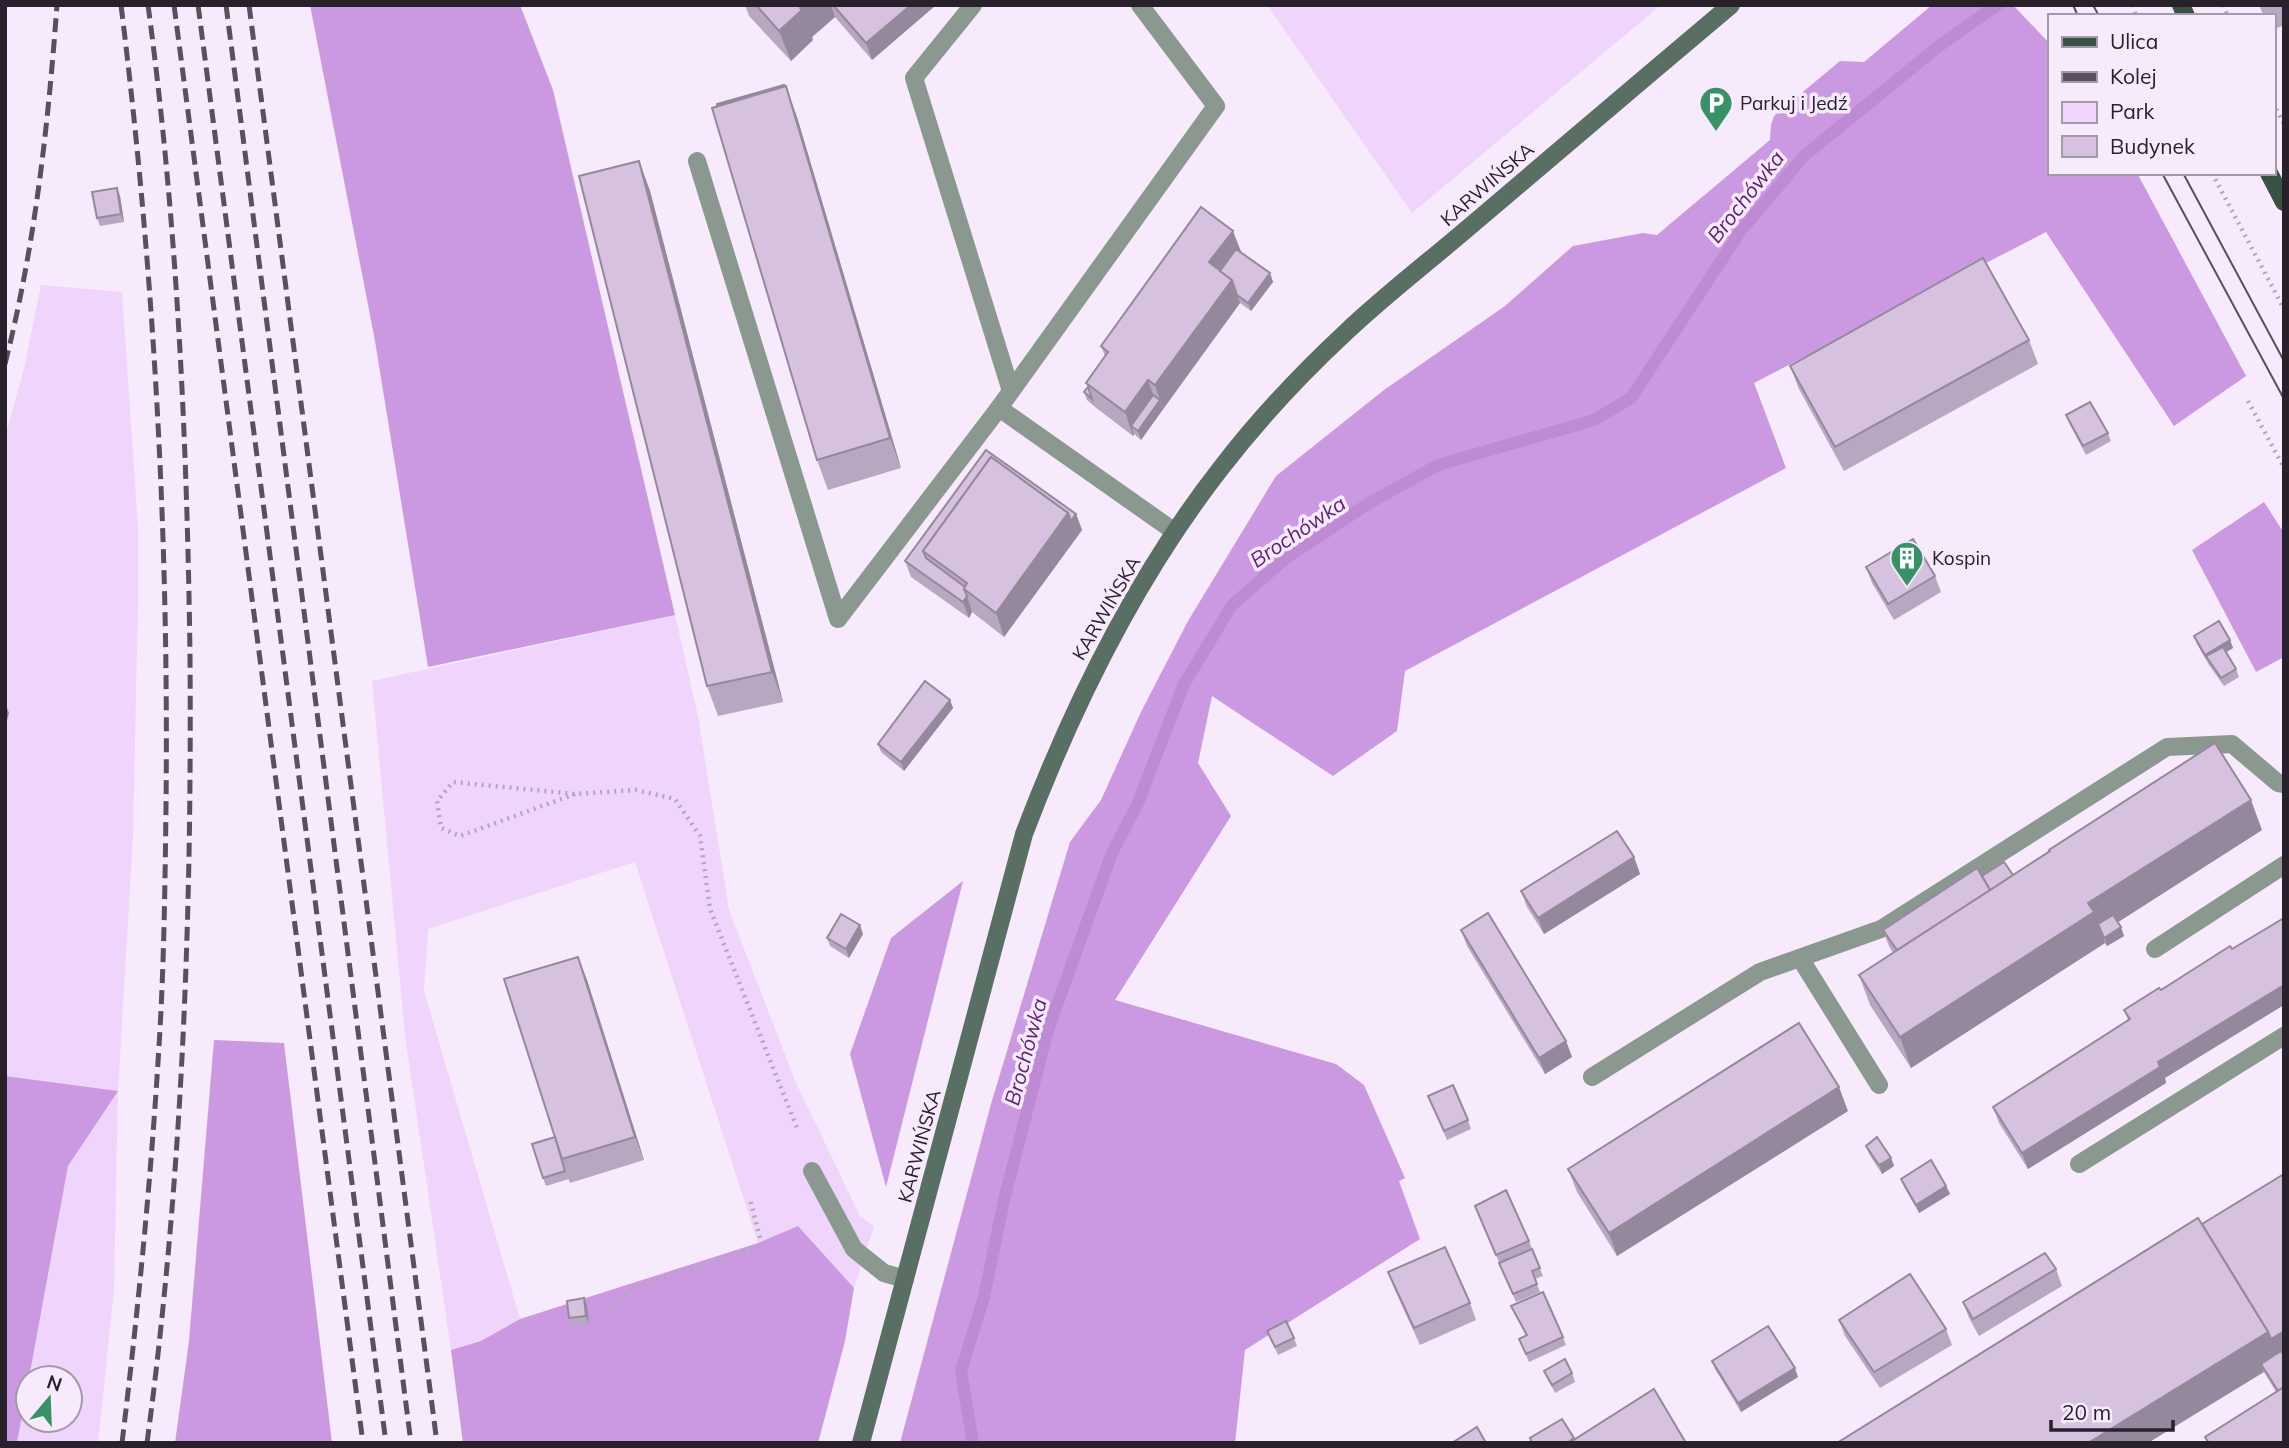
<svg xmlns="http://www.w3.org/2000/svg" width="2289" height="1448" font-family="Mulish,sans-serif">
<rect width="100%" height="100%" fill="#f7eafd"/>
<g fill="#efd4fb">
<polygon points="1267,5 1661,5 1412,213"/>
<polygon points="41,285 122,292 138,527 138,602 133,836 118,1091 114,1289 98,1443 17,1443 28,1381 28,1420 70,1420 70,1378 29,1378 68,1166 117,1091 5,1076 5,437 24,369"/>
<polygon points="675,615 698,716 729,910 796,1083 860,1216 874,1226 854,1288 798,1226 758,1243 635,862 428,929 424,991 520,1319 481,1341 451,1350 405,1035 372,681"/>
</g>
<g fill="#cb98e2">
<polygon points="310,5 520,5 553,90 675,615 428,667 375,341"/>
<polygon points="1932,5 2013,5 2049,43 2049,173 2137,173 2246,376 2174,426 2046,232 1754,383 1786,468 1405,671 1397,731 1333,776 1212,696 1198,763 1231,816 1115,1000 1336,1064 1364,1085 1405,1178 1399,1181 1420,1239 1245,1350 1235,1443 900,1443 991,1104 1070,842 1101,800 1141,712 1188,621 1276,476 1384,390 1505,306 1573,246 1643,233 1657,235 1770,140 1771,125 1774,116 1840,61 1864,62"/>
<polygon points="2264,502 2284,533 2284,657 2256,672 2192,550"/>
<polygon points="963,881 886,1187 850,1054 891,938"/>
<polygon points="214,1040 284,1043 332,1443 175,1443 189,1341"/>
<polygon points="5,1076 118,1091 68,1166 17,1443 5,1443"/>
<polygon points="798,1226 854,1288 845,1341 818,1443 463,1443 451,1350 481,1341 520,1319 758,1243"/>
</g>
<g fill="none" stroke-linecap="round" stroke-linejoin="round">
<polyline stroke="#bd8ad3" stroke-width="12" points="973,1443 961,1371 984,1297 1004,1200 1048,1030 1112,853 1138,803 1183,686 1232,605 1286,558 1371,502 1438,465 1594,420 1631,398 1740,232 1804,156 1939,46 1997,5"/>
<g stroke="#b2a7b7" stroke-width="4.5" stroke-dasharray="2 5" stroke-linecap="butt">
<polyline points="2133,5 2136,16"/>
<polyline points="2223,5 2228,16"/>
<polyline points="2273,103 2284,124"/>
<polyline points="2212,173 2284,309"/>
<polyline points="2248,401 2284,468"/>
<polyline points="575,794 460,836 441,828 437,801 453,782 575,794 636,790 675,799 700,836 710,909 797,1128"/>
<polyline points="604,1313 626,1294 650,1282 762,1246 750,1199"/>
</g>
<g stroke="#8a9890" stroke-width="18">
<polyline points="973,5 914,78 1011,391"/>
<polyline points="1140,5 1216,106 999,408 1175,532"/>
<polyline points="697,161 838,619 999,408"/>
<polyline points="2155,949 2284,865"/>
<polyline points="1800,958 1879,1085"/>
<polyline points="1592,1077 1760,972 1881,929 2167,747 2232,744 2278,783 2284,784"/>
<polyline points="2079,1164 2284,1036"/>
<polyline points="812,1171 854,1249 884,1273 905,1279"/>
</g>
<path stroke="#5a6f63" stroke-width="18" d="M861,1443L1024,834C1073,705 1135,578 1221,468C1258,420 1301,374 1345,333C1384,296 1427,263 1468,228C1555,154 1643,79 1731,5"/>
<g stroke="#385143" stroke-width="18">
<polyline points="2181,5 2186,16"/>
<polyline points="2269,173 2284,202"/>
</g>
<g stroke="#59505d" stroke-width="2">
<polyline points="2073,5 2078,16"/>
<polyline points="2093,5 2099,16"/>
<polyline points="2162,173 2284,399"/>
<polyline points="2183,173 2284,361"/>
</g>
<g stroke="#59505d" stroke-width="5" stroke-dasharray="14 7" stroke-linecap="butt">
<path d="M121,5C154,271 169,539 166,807C165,887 164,967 159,1046C151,1179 138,1311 122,1443"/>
<polyline points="174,5 363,1443"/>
<polyline points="198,5 386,1443"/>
<polyline points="226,5 411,1443"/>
<polyline points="249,5 437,1443"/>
<path d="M5,364C35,246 48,126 57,5"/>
<path d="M147,1443C182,1182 192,919 190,655C187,438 177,220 148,5"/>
</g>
</g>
<g fill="#b8a7c0">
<polygon points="745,5 936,5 872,60 835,17 812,37 813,40 791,61 749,16"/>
<polygon points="2259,5 2284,5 2284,25 2273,30 2273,16 2264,16"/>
<polygon points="797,117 901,468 828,490 817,460"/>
<polygon points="639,161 650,191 783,702 718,716 707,686"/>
<polygon points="117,188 120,196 124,222 100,226 97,218"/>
<polygon points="1241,252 1270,273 1273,282 1251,311 1240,303 1141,440 1134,434 1133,436 1095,407 1087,400 1084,392 1088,387 1086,383 1105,356 1101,346"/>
<polygon points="2029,340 2038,364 1844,471 1799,389 1790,366"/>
<polygon points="2066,415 2108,433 2111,441 2086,455 2069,423"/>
<polygon points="986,450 1076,514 1082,530 1004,637 972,612 969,618 911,577 905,561"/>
<polygon points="1866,567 1935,576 1941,592 1894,620 1872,583"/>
<polygon points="2194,636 2230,640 2233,648 2226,652 2236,669 2239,677 2224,686 2209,665 2197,644"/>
<polygon points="950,700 953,708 904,771 881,752 878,744"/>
<polygon points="2262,830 2118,922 2124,936 2107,946 2105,943 1911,1068 1870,1005 1859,975 1893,953 1889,946 1883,930 1982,876 2013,875 2050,852 2049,850"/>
<polygon points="1634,857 1640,874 1544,934 1527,907 1521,891"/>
<polygon points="1461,930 1566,1041 1572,1057 1545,1074 1467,946"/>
<polygon points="863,934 849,958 830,946 827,938"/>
<polygon points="578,957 587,980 644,1160 570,1183 567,1175 569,1179 546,1186 543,1178 555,1137"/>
<polygon points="2124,1010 2165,1078 2166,1083 2028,1169 1999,1123 1993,1107 2128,1020"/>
<polygon points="1428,1096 1468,1120 1471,1129 1447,1140"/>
<polygon points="1848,1111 1617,1256 1577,1192 1568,1169"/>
<polygon points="1866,1146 1891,1158 1894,1166 1882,1174 1869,1154"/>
<polygon points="2284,1174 2284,1443 2207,1443 2205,1437 2276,1392 2264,1372 2202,1224"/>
<polygon points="1901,1179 1946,1186 1950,1194 1919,1213 1904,1187"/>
<polygon points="1475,1206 1529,1241 1543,1276 1535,1279 1540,1292 1516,1302"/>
<polygon points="2056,1269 2062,1286 1979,1336 1969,1318 1963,1302"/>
<polygon points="1388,1272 1470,1303 1476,1320 1420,1345 1394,1288"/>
<polygon points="584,1298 587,1306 589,1324 572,1326 569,1318"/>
<polygon points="1511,1306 1563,1337 1566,1345 1529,1362 1519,1339 1526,1336"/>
<polygon points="1839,1320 1946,1329 1952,1345 1880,1388 1845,1336"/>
<polygon points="1267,1331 1294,1338 1297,1346 1278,1355"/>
<polygon points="1712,1361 1798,1377 1741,1412 1715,1369"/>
<polygon points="1544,1371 1572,1373 1575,1382 1555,1393"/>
</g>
<g fill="#96889c">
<polygon points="803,5 831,5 835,17 812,37 813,40 791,61 779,31"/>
<polygon points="911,5 936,5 872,60 866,43"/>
<polygon points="786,86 797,117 901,468 890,438"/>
<polygon points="639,161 650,191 783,702 772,672"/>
<polygon points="117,188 120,196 124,222 121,214"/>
<polygon points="1233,231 1242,254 1221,282 1209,262"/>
<polygon points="1270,273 1273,282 1251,311 1248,303"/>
<polygon points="1232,280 1240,303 1163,409 1155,385"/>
<polygon points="1148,380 1156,403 1131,426 1134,434 1133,436 1125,412"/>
<polygon points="1160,400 1163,409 1141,440 1138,431"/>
<polygon points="1068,513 1076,514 1082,530 1004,637 996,613"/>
<polygon points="967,596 972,612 969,618 963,602"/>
<polygon points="2230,640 2233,648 2210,662 2205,655"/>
<polygon points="950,700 953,708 904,771 901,762"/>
<polygon points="6,705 9,713 5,728 5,709"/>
<polygon points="2251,800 2262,830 2101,933 2105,943 1911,1068 1900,1037 2088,903"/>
<polygon points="1634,857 1640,874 1544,934 1538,918"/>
<polygon points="860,925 863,934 849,958 846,949"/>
<polygon points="2121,927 2124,936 2107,946 2104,938"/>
<polygon points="578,957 587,980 644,1160 635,1137"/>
<polygon points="2284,985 2284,1005 2165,1078 2166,1083 2028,1169 2022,1153 2158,1062"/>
<polygon points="1566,1041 1572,1057 1545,1074 1539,1058"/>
<polygon points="1839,1087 1848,1111 1617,1256 1609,1233"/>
<polygon points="1891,1158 1894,1166 1882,1174 1879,1165"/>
<polygon points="1946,1186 1950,1194 1919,1213 1916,1205"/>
<polygon points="584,1298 587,1306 589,1324 586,1316"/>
<polygon points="2284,1331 2284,1360 2261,1364 2264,1372 2148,1443 2088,1443 2268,1332"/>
<polygon points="1795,1368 1798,1377 1741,1412 1738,1403"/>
</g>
<g fill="#d6c2df" stroke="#96889c" stroke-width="2">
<polygon points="756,5 803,5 800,8 802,10 779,31"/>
<polygon points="833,5 911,5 866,43"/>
<polygon points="784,85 785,87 717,106 717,104"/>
<polygon points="786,86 890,438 817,460 712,108"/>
<polygon points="639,161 772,672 707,686 579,176"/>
<polygon points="117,188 121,214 97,218 92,192"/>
<polygon points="1201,207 1233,231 1209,262 1232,280 1155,385 1148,380 1125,412 1086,383 1108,352 1101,346"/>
<polygon points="1236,249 1270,273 1248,303 1237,295 1232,280 1220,271"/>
<polygon points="1983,258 2029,340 1835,447 1790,366"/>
<polygon points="1088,387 1092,399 1084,392"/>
<polygon points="1153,395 1160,400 1138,431 1131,426"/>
<polygon points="2090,402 2108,433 2083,446 2066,415"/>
<polygon points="986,450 1076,514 1071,521 1068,513 991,457 923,551 926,558 965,587 964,589 967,596 963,602 905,561"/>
<polygon points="991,457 1068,513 996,613 964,589 967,583 923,551"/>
<polygon points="1913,539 1935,576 1888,604 1866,567"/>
<polygon points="2219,621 2230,640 2205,655 2194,636"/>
<polygon points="2223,647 2236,669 2221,678 2206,656"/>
<polygon points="925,681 950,700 901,762 878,744"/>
<polygon points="2215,743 2251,800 2088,903 2094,912 1900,1037 1859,975 2050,851 2049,850"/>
<polygon points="1617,831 1634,857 1538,918 1521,891"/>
<polygon points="2004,862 2013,875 1990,890 1982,876"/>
<polygon points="1977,868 1990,890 1897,950 1883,930"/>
<polygon points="1488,913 1566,1041 1539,1058 1461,930"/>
<polygon points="841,914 860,925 846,949 827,938"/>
<polygon points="2113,915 2121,927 2104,938 2098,924"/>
<polygon points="2284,918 2284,985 2158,1062 2160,1067 2022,1153 1993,1107 2130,1019 2124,1010 2159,988 2161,990 2230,946 2232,949"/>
<polygon points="578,957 635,1137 562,1159 504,979"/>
<polygon points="1799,1023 1839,1087 1609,1233 1568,1169"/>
<polygon points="1453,1085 1468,1120 1444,1131 1428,1096"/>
<polygon points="555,1137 565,1171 543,1178 532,1144"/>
<polygon points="1877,1137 1891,1158 1879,1165 1866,1146"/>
<polygon points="1931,1160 1946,1186 1916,1205 1901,1179"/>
<polygon points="2284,1174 2284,1331 2271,1339 2268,1332 2202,1224"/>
<polygon points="1506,1190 1529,1241 1496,1255 1475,1206"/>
<polygon points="2198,1218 2268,1332 2088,1443 1837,1443"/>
<polygon points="1445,1247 1470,1303 1414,1328 1388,1272"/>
<polygon points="1532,1249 1540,1268 1532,1271 1537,1284 1513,1294 1499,1263"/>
<polygon points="2045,1253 2056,1269 1973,1319 1963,1302"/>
<polygon points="1910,1274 1946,1329 1874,1372 1839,1320"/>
<polygon points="1543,1292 1563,1337 1526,1354 1519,1339 1527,1335 1511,1306"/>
<polygon points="584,1298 586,1316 569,1318 567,1301"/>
<polygon points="1286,1321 1294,1338 1275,1347 1267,1331"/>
<polygon points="1768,1326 1795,1368 1738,1403 1712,1361"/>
<polygon points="2281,1351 2284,1356 2284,1387 2278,1391 2261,1364"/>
<polygon points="1565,1359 1572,1373 1552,1385 1544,1371"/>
<polygon points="2284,1387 2284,1443 2209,1443 2205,1437"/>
<polygon points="1654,1389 1686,1443 1569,1443"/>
<polygon points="1562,1419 1574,1438 1567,1443 1532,1443 1530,1438"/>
<polygon points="1477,1427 1486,1443 1452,1443"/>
</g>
<defs>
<symbol id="parking-pin" viewBox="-11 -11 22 30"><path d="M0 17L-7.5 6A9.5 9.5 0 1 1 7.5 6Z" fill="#389167" stroke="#f7eafd"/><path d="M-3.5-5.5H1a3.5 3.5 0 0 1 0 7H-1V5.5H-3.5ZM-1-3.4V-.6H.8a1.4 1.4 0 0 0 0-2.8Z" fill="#fff"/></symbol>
<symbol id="building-pin" viewBox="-11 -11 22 30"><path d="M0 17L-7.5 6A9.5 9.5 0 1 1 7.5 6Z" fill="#389167" stroke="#f7eafd"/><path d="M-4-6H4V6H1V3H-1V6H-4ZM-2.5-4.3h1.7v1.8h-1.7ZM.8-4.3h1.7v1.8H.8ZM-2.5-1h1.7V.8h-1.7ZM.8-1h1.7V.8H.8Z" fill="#fff"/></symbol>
</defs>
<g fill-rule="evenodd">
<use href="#parking-pin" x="1697" y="84" width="38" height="52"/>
<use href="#building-pin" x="1888" y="539" width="38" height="52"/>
</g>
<g text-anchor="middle" stroke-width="7" stroke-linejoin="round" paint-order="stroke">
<g font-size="19" fill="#28202b" stroke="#f7eafd" text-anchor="start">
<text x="1740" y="110">Parkuj i Jedź</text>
<text x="1932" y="565">Kospin</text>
</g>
<g font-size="19" fill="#28202b" stroke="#f7eafd">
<text transform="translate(1487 184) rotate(-41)" y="7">KARWIŃSKA</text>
<text transform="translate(1106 608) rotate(-60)" y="7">KARWIŃSKA</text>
<text transform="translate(919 1146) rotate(-75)" y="7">KARWIŃSKA</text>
</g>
<g font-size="21" font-style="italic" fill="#5f2077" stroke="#f7eafd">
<text transform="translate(1746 197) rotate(-52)" y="7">Brochówka</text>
<text transform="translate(1298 532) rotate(-34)" y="7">Brochówka</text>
<text transform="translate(1026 1052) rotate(-75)" y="7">Brochówka</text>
</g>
</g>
<rect width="2289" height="1448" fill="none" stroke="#28202b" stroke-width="14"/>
<rect x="2048" y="14" width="228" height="161" fill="#f7eafd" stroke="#a499a9" stroke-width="2"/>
<rect x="2062" y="37" width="35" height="10" fill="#385143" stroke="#a499a9" stroke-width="2"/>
<text x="2110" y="49" font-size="21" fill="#28202b">Ulica</text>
<rect x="2062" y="72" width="35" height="10" fill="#59505d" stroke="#a499a9" stroke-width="2"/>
<text x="2110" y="84" font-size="21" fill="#28202b">Kolej</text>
<rect x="2062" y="102" width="35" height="21" fill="#efd4fb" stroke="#a499a9" stroke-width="2"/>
<text x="2110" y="119" font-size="21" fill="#28202b">Park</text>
<rect x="2062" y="136" width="35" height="21" fill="#d6c2df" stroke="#a499a9" stroke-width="2"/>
<text x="2110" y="154" font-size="21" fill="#28202b">Budynek</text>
<g transform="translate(49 1399) rotate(19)"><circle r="33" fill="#f7eafd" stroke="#a499a9" stroke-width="2"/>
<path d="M0-5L12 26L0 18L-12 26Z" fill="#389167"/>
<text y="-10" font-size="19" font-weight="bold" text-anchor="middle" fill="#28202b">N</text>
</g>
<path d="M2051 1420v10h122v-10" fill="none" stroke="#28202b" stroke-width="3.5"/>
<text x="2062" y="1420" font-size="21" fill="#28202b" stroke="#f7eafd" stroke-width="5" paint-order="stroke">20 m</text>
</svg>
